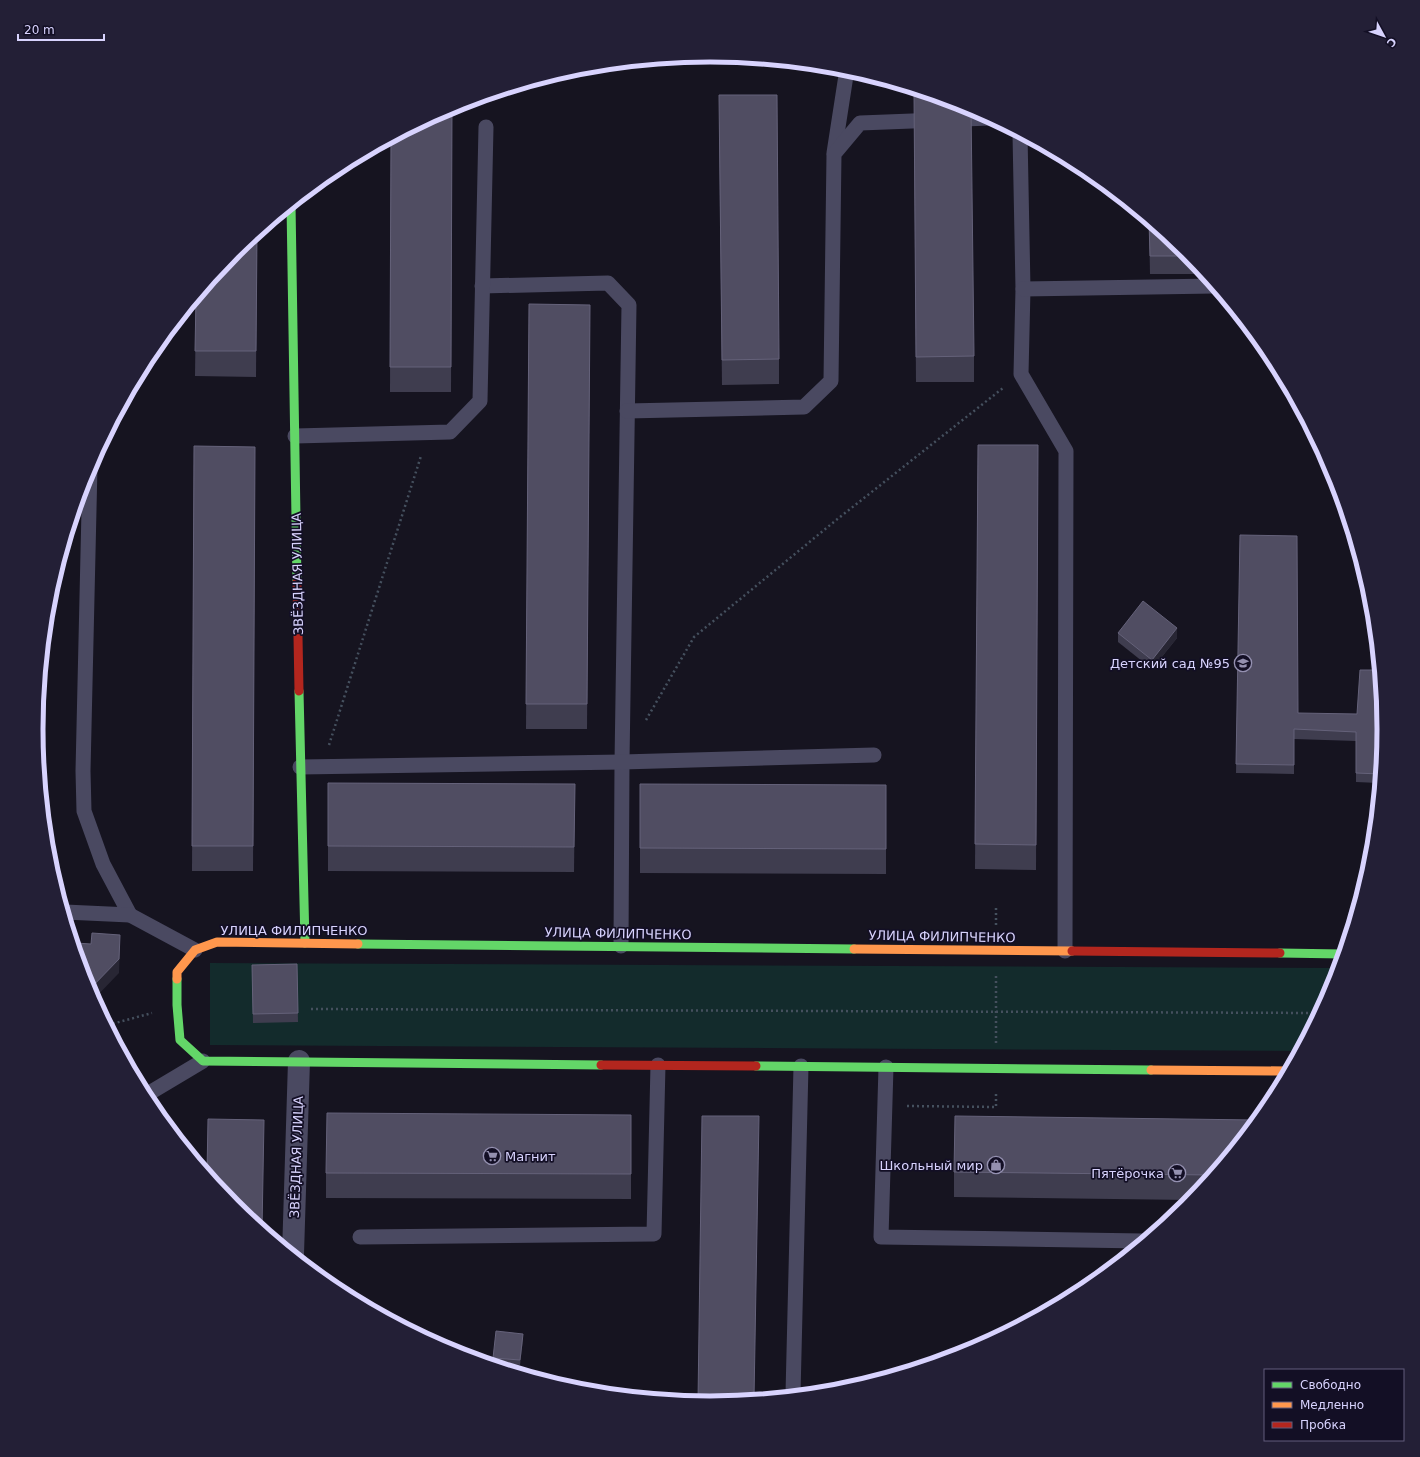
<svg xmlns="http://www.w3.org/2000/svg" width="1420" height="1457" font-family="'DejaVu Sans',sans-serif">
<rect width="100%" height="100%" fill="#161420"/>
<polygon fill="#132b2c" points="210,963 1338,968 1333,987 1298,1051 210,1045"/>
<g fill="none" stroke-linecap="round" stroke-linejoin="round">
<g stroke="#45505e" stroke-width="2.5" stroke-dasharray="2 3" stroke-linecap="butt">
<polyline points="646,720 694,637 835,521 1003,388"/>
<polyline points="329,745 421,456"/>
<polyline points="996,925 996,907"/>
<polyline points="311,1009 1319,1013"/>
<polyline points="108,1025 152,1013"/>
<polyline points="996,1043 996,976"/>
<polyline points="907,1106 996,1107 996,1094"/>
</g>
<g stroke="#4a4961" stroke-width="15">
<polyline points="1020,134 1023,289 1021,374 1066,451 1065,951"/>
<polyline points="834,153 847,69"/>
<polyline points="482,286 608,283 629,305 622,762 621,946"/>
<polyline points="1023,289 1215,286"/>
<polyline points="627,411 804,407 831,381 834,154 860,123 990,118"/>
<polyline points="295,436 450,432 480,401 486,127"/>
<polyline points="90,466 83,771 84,811 103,864 130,915"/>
<polyline points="300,767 622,762 874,755"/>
<polyline points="65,912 130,915 195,950"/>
<polyline points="886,1067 881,1237 1143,1241"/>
<polyline points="146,1095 203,1061"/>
<polyline points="360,1237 654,1234 658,1065"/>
<polyline points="793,1394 801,1066"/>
</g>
<polyline stroke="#4a4961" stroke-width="22" points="293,1254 299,1061"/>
<g stroke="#63d668" stroke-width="9">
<polyline points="291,204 297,582"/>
<polyline points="299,691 305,943"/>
<polyline points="358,944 854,949"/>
<polyline points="1280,953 1343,954"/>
<polyline points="177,979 177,1005 180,1040 203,1061 601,1065"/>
<polyline points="756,1066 1151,1070"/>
</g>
<g stroke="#ff974d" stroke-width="9">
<polyline points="854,949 1072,951"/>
<polyline points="177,979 177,972 195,950 217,942 358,944"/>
<polyline points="1151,1070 1287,1071"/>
</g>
<g stroke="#b3261e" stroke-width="9">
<polyline points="297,582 299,691"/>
<polyline points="1072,951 1280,953"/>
<polyline points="601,1065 756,1066"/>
</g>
</g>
<g fill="#3f3d4f">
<polygon points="452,106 451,392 390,392 391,138"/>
<polygon points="914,118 974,356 974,382 916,382"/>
<polygon points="719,121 779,359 779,384 722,385"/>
<polygon points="1149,221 1187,252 1200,269 1200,274 1150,274"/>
<polygon points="257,233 256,377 195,376 196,298"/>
<polygon points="529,304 590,305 587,729 526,729"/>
<polygon points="978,445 1038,445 1036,870 975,869"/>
<polygon points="194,446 255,447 253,871 192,871"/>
<polygon points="1240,535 1298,713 1384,729 1379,783 1356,782 1356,741 1294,739 1294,774 1236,773"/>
<polygon points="1118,633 1177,638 1152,669 1118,642"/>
<polygon points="328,783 575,784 574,872 328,871"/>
<polygon points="640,784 886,785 886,874 640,873"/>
<polygon points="297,964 298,1022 253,1023 252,965"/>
<polygon points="631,1115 631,1199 326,1198 326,1173"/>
<polygon points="1256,1120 1191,1200 954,1197 954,1172"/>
<polygon points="523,1339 520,1365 493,1362 493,1358"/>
</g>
<g fill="#282634">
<polygon points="1177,628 1177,638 1152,669 1152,660"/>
<polygon points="120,935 120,948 119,973 94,999 89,990"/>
<polygon points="759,1116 759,1142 754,1398"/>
<polygon points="523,1334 523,1339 520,1365 520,1360"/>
</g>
<g fill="#504d62" stroke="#65627a">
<polygon points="914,93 925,93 968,106 971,107 974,356 916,357"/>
<polygon points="719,95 777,95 779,359 722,360"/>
<polygon points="452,106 451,367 390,367 391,138"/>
<polygon points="1149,221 1187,252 1190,256 1150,256"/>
<polygon points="257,233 256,351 195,351 196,298 234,252"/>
<polygon points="529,304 590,305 587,704 526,704"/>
<polygon points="978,445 1038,445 1036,845 975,844"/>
<polygon points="194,446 255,447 253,846 192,846"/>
<polygon points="1240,535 1297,536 1298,713 1357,714 1360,670 1378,670 1384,729 1380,774 1356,773 1356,732 1294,729 1294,765 1236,764"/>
<polygon points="1143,601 1177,628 1152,660 1118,633"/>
<polygon points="39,696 39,759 36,728"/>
<polygon points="328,783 575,784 574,847 328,846"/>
<polygon points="640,784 886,785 886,849 640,848"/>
<polygon points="92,933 120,935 119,959 89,990 87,986 75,945 76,943 91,944"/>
<polygon points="297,964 298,1013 253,1014 252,965"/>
<polygon points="327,1113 631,1115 631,1174 326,1173"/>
<polygon points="702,1116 759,1116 754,1398 710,1402 698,1401"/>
<polygon points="955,1116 1256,1120 1211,1175 954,1172"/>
<polygon points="208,1119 264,1120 262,1229 233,1205 207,1173"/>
<polygon points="496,1331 523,1334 520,1360 493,1358"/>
</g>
<defs>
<symbol id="school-ring" viewBox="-11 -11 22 22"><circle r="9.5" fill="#130f25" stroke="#9490b0" stroke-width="1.5"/><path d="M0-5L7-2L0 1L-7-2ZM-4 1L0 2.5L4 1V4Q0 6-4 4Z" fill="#9490b0"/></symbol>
<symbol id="supermarket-ring" viewBox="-11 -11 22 22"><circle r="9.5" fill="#130f25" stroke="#9490b0" stroke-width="1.5"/><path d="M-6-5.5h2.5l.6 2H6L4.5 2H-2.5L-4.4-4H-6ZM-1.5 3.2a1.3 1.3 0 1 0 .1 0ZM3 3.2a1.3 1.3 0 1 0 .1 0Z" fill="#9490b0"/></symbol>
<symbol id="shop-ring" viewBox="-11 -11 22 22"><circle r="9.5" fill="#130f25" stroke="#9490b0" stroke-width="1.5"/><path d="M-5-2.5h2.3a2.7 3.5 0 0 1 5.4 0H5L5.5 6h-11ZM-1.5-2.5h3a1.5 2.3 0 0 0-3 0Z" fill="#9490b0"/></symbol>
</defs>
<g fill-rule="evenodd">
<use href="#school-ring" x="1233" y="653" width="20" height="20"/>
<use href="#supermarket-ring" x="482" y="1146" width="20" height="20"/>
<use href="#shop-ring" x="986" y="1155" width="20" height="20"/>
<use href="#supermarket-ring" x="1167" y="1163" width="20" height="20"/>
</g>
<g text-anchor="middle" stroke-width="3.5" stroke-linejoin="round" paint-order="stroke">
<g font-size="13" fill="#d8d3fe" stroke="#130f25">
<text transform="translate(297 574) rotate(-91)" y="5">ЗВЁЗДНАЯ УЛИЦА</text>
<text x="294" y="935">УЛИЦА ФИЛИПЧЕНКО</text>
<text transform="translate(618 933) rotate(1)" y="5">УЛИЦА ФИЛИПЧЕНКО</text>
<text transform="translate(942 936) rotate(1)" y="5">УЛИЦА ФИЛИПЧЕНКО</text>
<text transform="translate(296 1157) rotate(-88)" y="5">ЗВЁЗДНАЯ УЛИЦА</text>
</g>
<g font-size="13" fill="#d8d3fe" stroke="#130f25" text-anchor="end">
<text x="1230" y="668">Детский сад №95</text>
<text x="505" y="1161" text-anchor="start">Магнит</text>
<text x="983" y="1170">Школьный мир</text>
<text x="1164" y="1178">Пятёрочка</text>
</g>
</g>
<path d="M0 0H1420V1457H0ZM43 729a667 667 0 1 1 1334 0a667 667 0 1 1-1334 0Z" fill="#231f36" fill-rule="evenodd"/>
<path fill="none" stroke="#d8d3fe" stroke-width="5" d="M43 729a667 667 0 1 1 1334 0a667 667 0 1 1-1334 0Z"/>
<rect x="1264" y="1369" width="140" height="72" fill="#130f25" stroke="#625d7c"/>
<rect x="1272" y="1382" width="20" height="6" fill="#63d668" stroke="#625d7c"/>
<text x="1300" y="1389" font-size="12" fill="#d8d3fe">Свободно</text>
<rect x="1272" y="1402" width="20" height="6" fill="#ff974d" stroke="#625d7c"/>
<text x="1300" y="1409" font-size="12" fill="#d8d3fe">Медленно</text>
<rect x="1272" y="1422" width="20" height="6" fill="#b3261e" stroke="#625d7c"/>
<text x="1300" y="1429" font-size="12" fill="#d8d3fe">Пробка</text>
<g transform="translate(1384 36) rotate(130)" stroke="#130f25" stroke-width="3" paint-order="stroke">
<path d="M0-3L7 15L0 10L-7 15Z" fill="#d8d3fe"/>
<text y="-6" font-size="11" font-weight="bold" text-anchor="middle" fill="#d8d3fe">С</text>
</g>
<path d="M18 34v6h86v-6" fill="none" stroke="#d8d3fe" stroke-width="2"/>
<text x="24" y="34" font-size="12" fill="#d8d3fe" stroke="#130f25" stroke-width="3" paint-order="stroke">20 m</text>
</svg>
